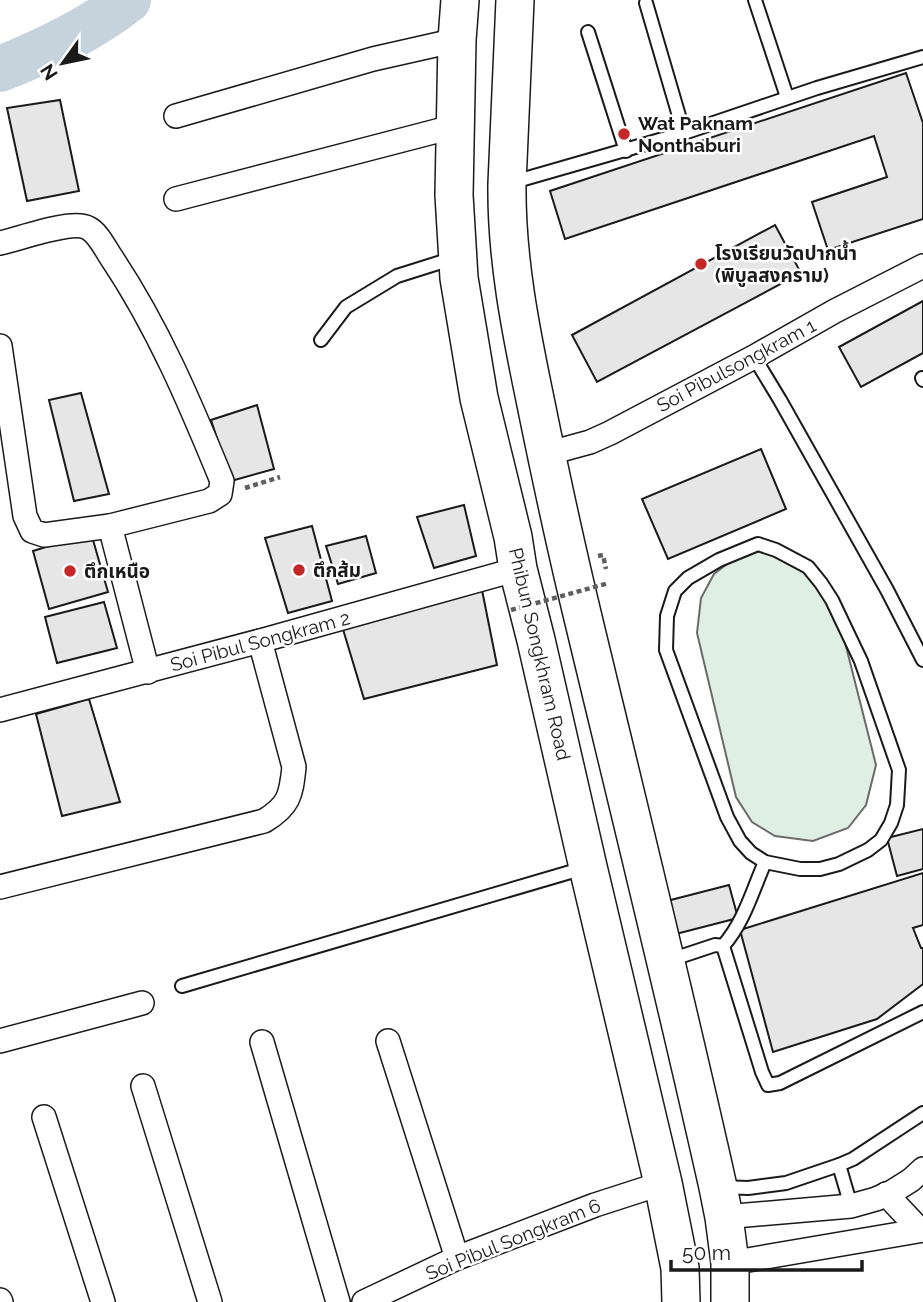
<svg xmlns="http://www.w3.org/2000/svg" width="923" height="1302" font-family="Raleway,'Noto Sans Thai',sans-serif">
<rect width="100%" height="100%" fill="#fff"/>
<polygon fill="#e0efe3" stroke="#6a6a6a" stroke-width="2" points="765,546 783,553 833,595 876,765 866,805 848,828 813,841 775,836 752,822 736,797 697,633 701,598 714,574 735,558"/>
<g fill="none" stroke-linecap="round" stroke-linejoin="round">
<path stroke="#c6d2dc" stroke-width="46" d="M0,69C45,51 90,30 128,0"/>
</g>
<g fill="#e6e6e6" stroke="#1a1a1a" stroke-width="2">
<polygon points="906,73 923,123 923,219 828,250 812,202 887,177 874,136 565,239 550,191"/>
<polygon points="60,100 79,191 27,201 7,108"/>
<polygon points="775,225 801,273 597,382 572,335"/>
<polygon points="923,301 923,353 861,387 839,347"/>
<polygon points="81,393 109,494 74,501 49,400"/>
<polygon points="257,405 274,469 231,481 211,420"/>
<polygon points="761,449 786,509 668,559 642,499"/>
<polygon points="464,505 476,556 434,568 417,517"/>
<polygon points="312,526 332,601 288,613 265,538"/>
<polygon points="91,533 108,592 49,609 33,551"/>
<polygon points="366,536 376,573 338,584 326,546"/>
<polygon points="481,585 497,665 364,699 342,626"/>
<polygon points="104,602 117,648 57,663 45,617"/>
<polygon points="89,699 120,802 62,816 36,714"/>
<polygon points="923,829 923,869 897,876 887,838"/>
<polygon points="923,873 923,925 913,928 921,948 923,948 923,984 877,1019 773,1052 740,930"/>
<polygon points="729,885 738,918 668,936 659,903"/>
</g>
<g fill="none" stroke-linecap="round" stroke-linejoin="round">
<defs>
<g id="lane">
<polyline points="755,0 787,97"/>
<polyline points="646,3 684,133"/>
<polyline points="588,32 626,151"/>
<polyline points="510,183 684,133 817,88 923,57"/>
<polyline points="321,340 346,307 397,276 454,258"/>
<polyline points="754,357 780,400 887,590 923,660"/>
<polyline points="922,378 923,380"/>
<polygon points="758,544 776,550 808,567 821,583 832,600 861,661 899,770 897,805 891,823 881,840 868,850 839,864 820,869 800,869 765,862 751,853 740,841 727,817 666,650 667,616 675,591 688,578 719,560"/>
<path d="M723,946C744,922 752,892 765,862"/>
<polyline points="667,961 715,945 723,946 762,1072 768,1085 780,1083 923,1012"/>
<polyline points="182,986 584,868"/>
<polyline points="720,1187 748,1188 786,1183 839,1165"/>
<polyline points="851,1206 839,1165 853,1159 923,1113"/>
</g>
<g id="street">
<polyline points="176,116 373,59 457,40"/>
<polyline points="176,199 456,126"/>
<path d="M0,243C19,239 72,219 88,228C98,233 105,248 111,257C158,327 190,403 222,481L220,494L209,501L110,526L44,535L32,531L25,516L0,346"/>
<polyline points="546,454 590,442 610,433 754,357 835,311 923,266"/>
<polyline points="110,526 148,672"/>
<polyline points="0,710 260,641 518,569"/>
<path d="M0,887L264,821C289,806 291,796 294,767L260,641"/>
<polyline points="0,1041 142,1003"/>
<polyline points="388,1041 457,1258"/>
<polyline points="262,1042 338,1302"/>
<polyline points="143,1086 210,1302"/>
<polyline points="44,1117 103,1302"/>
<polyline points="886,1194 920,1230"/>
<polyline points="724,1217 851,1206 876,1199 892,1192 911,1180 923,1169"/>
<polyline points="730,1263 923,1230"/>
<polyline points="0,1300 1,1302"/>
<polyline points="364,1302 457,1258 595,1205 663,1183"/>
</g>
<g id="primary">
<polyline points="460,0 457,40 454,195 459,278 479,398 513,537 518,569 536,640 588,867 663,1183 680,1268 681,1302"/>
<path d="M515,0L507,184C506,258 521,332 536,404C551,478 567,552 585,626C630,813 676,999 718,1187L724,1217L730,1263V1302"/>
</g>
</defs>
<use href="#lane" stroke="#1a1a1a" stroke-width="16"/>
<use href="#street" stroke="#1a1a1a" stroke-width="26"/>
<use href="#primary" stroke="#1a1a1a" stroke-width="40"/>
<g stroke="#5f5f5f" stroke-width="4.5" stroke-dasharray="5 3.5" stroke-linecap="butt">
<polyline points="245,488 280,477"/>
<polyline points="598,556 603,555 606,569"/>
</g>
<use href="#lane" stroke="#fff" stroke-width="12"/>
<use href="#street" stroke="#fff" stroke-width="23"/>
<use href="#primary" stroke="#fff" stroke-width="37"/>
<polyline stroke="#5f5f5f" stroke-width="4.5" stroke-dasharray="5 3.5" stroke-linecap="butt" points="511,610 609,583"/>
</g>
<g fill="#c62828" stroke="#fff" stroke-width="2.5">
<circle cx="624" cy="134" r="7"/>
<circle cx="701" cy="264" r="7"/>
<circle cx="299" cy="570" r="7"/>
<circle cx="70" cy="571" r="7"/>
</g>
<g text-anchor="middle" stroke-width="5" stroke-linejoin="round" paint-order="stroke">
<g font-size="19" font-weight="bold" fill="#1a1a1a" stroke="#fff" text-anchor="start">
<text x="638" y="130">Wat Paknam<tspan x="638" dy="22">Nonthaburi</tspan></text>
<text x="715" y="260">โรงเรียนวัดปากน้ำ<tspan x="715" dy="22">(พิบูลสงคราม)</tspan></text>
<text x="313" y="577">ตึกส้ม</text>
<text x="84" y="578">ตึกเหนือ</text>
</g>
<g font-size="19" fill="#1a1a1a" stroke="#fff">
<text transform="translate(736 365) rotate(-28)" y="7">Soi Pibulsongkram 1</text>
<text transform="translate(260 641) rotate(-15)" y="7">Soi Pibul Songkram 2</text>
<text transform="translate(540 654) rotate(77)" y="7">Phibun Songkhram Road</text>
<text transform="translate(513 1239) rotate(-22)" y="7">Soi Pibul Songkram 6</text>
</g>
</g>
<g transform="translate(63 63) rotate(237)" stroke="#ffffff" stroke-width="5" paint-order="stroke">
<path d="M0-5L12 26L0 18L-12 26Z" fill="#1a1a1a"/>
<text y="-10" font-size="19" font-weight="bold" text-anchor="middle" fill="#1a1a1a">N</text>
</g>
<path d="M671 1260v10h191v-10" fill="none" stroke="#1a1a1a" stroke-width="3.5"/>
<text x="682" y="1260" font-size="21" fill="#1a1a1a" stroke="#ffffff" stroke-width="5" paint-order="stroke">50 m</text>
</svg>
